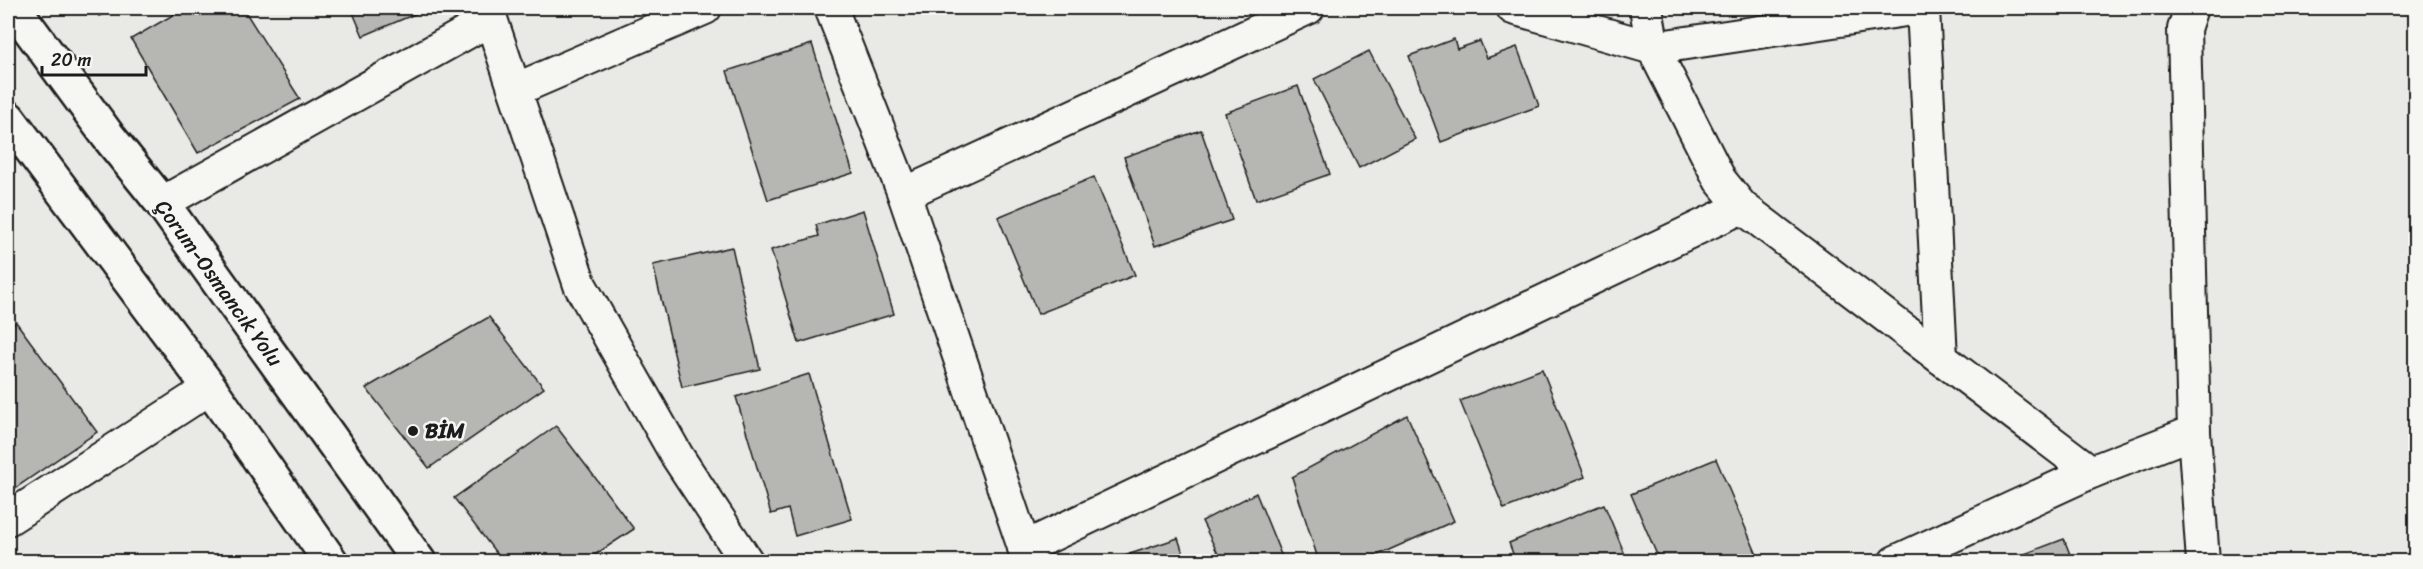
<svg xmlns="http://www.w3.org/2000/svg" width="2423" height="569" font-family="Sriracha,sans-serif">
<rect width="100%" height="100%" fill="#e9e9e5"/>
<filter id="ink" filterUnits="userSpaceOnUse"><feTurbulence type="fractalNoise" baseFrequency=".0167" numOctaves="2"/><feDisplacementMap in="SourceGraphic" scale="12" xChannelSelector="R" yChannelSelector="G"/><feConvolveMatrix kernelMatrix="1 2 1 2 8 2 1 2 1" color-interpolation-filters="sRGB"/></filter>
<g filter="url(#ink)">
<g fill="#b6b6b3" stroke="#1c1c1c" stroke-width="1.5">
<polygon points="95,8 117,8 99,16"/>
<polygon points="185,8 243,8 300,99 198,153 131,39"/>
<polygon points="351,8 429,8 363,36"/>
<polygon points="1454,39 1457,49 1480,41 1487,58 1517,47 1539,106 1441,142 1409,56"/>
<polygon points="812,44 853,173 768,200 727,71"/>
<polygon points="1369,51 1415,139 1359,168 1314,79"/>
<polygon points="1298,86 1330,174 1256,200 1225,113"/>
<polygon points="1201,130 1232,220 1155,246 1124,157"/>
<polygon points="1094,177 1135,275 1038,314 998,217"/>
<polygon points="863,210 894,314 799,343 771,250 819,236 816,225"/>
<polygon points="732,247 760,369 682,387 653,265"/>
<polygon points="489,317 544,388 429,468 366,388"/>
<polygon points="16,322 97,432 8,493 8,329"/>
<polygon points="1542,369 1585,477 1504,509 1460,401"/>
<polygon points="809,374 852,519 795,536 788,509 771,514 736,397"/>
<polygon points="1407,415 1454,521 1362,562 1319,562 1292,477"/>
<polygon points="556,426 634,529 584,562 503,562 454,498"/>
<polygon points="1716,459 1760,562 1660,562 1631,494"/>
<polygon points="1256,493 1284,562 1222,562 1202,521"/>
<polygon points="1604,504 1628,562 1516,562 1509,543"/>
<polygon points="1178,538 1186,562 1113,562 1112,560"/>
<polygon points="2064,539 2073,562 2006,561"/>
</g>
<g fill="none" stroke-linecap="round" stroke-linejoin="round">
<defs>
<g id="street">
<polyline points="491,8 491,19 580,285 677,456 747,562"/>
<polyline points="831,8 904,194 1029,562"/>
<polyline points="1513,8 1653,48 1720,180 1742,207 2091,472"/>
<polyline points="1646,8 1653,48 1919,8"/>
<polyline points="1923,8 1941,358"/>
<polyline points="2191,8 2184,29 2194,432 2203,562"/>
<polyline points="515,90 705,8"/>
<polyline points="904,194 1308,8"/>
<polyline points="162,203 491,19"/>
<polyline points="8,519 210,388"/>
<polyline points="1024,548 1742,207"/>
<polyline points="1895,562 2091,472 2194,432"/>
</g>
<g id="highway">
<polyline points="14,8 108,136 162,203 419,562"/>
<polyline points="8,118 210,388 331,562"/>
</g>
</defs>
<use href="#street" stroke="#1c1c1c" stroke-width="36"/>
<use href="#highway" stroke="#1c1c1c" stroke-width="38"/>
<use href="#street" stroke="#f6f6f2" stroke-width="32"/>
<use href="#highway" stroke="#f6f6f2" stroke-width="33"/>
</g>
</g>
<circle fill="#1c1c1c" stroke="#f6f6f2" stroke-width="2" cx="413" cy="431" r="6"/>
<g text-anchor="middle" stroke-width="5" stroke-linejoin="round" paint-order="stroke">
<g font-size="21" fill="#1c1c1c" stroke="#f6f6f2">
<text transform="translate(219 283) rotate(54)" y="7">Çorum-Osmancık Yolu</text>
</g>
<g font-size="21" font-weight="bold" fill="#1c1c1c" stroke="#f6f6f2" text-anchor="start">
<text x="425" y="438">BİM</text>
</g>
</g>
<rect width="2423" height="569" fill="none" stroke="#f6f6f2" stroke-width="30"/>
<rect x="15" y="15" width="2393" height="539" fill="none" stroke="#1c1c1c" stroke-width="2" filter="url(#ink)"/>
<path d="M42 66v9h104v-9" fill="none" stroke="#1c1c1c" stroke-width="3"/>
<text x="51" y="66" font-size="18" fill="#1c1c1c" stroke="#f6f6f2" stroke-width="4.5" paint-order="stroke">20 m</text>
</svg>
